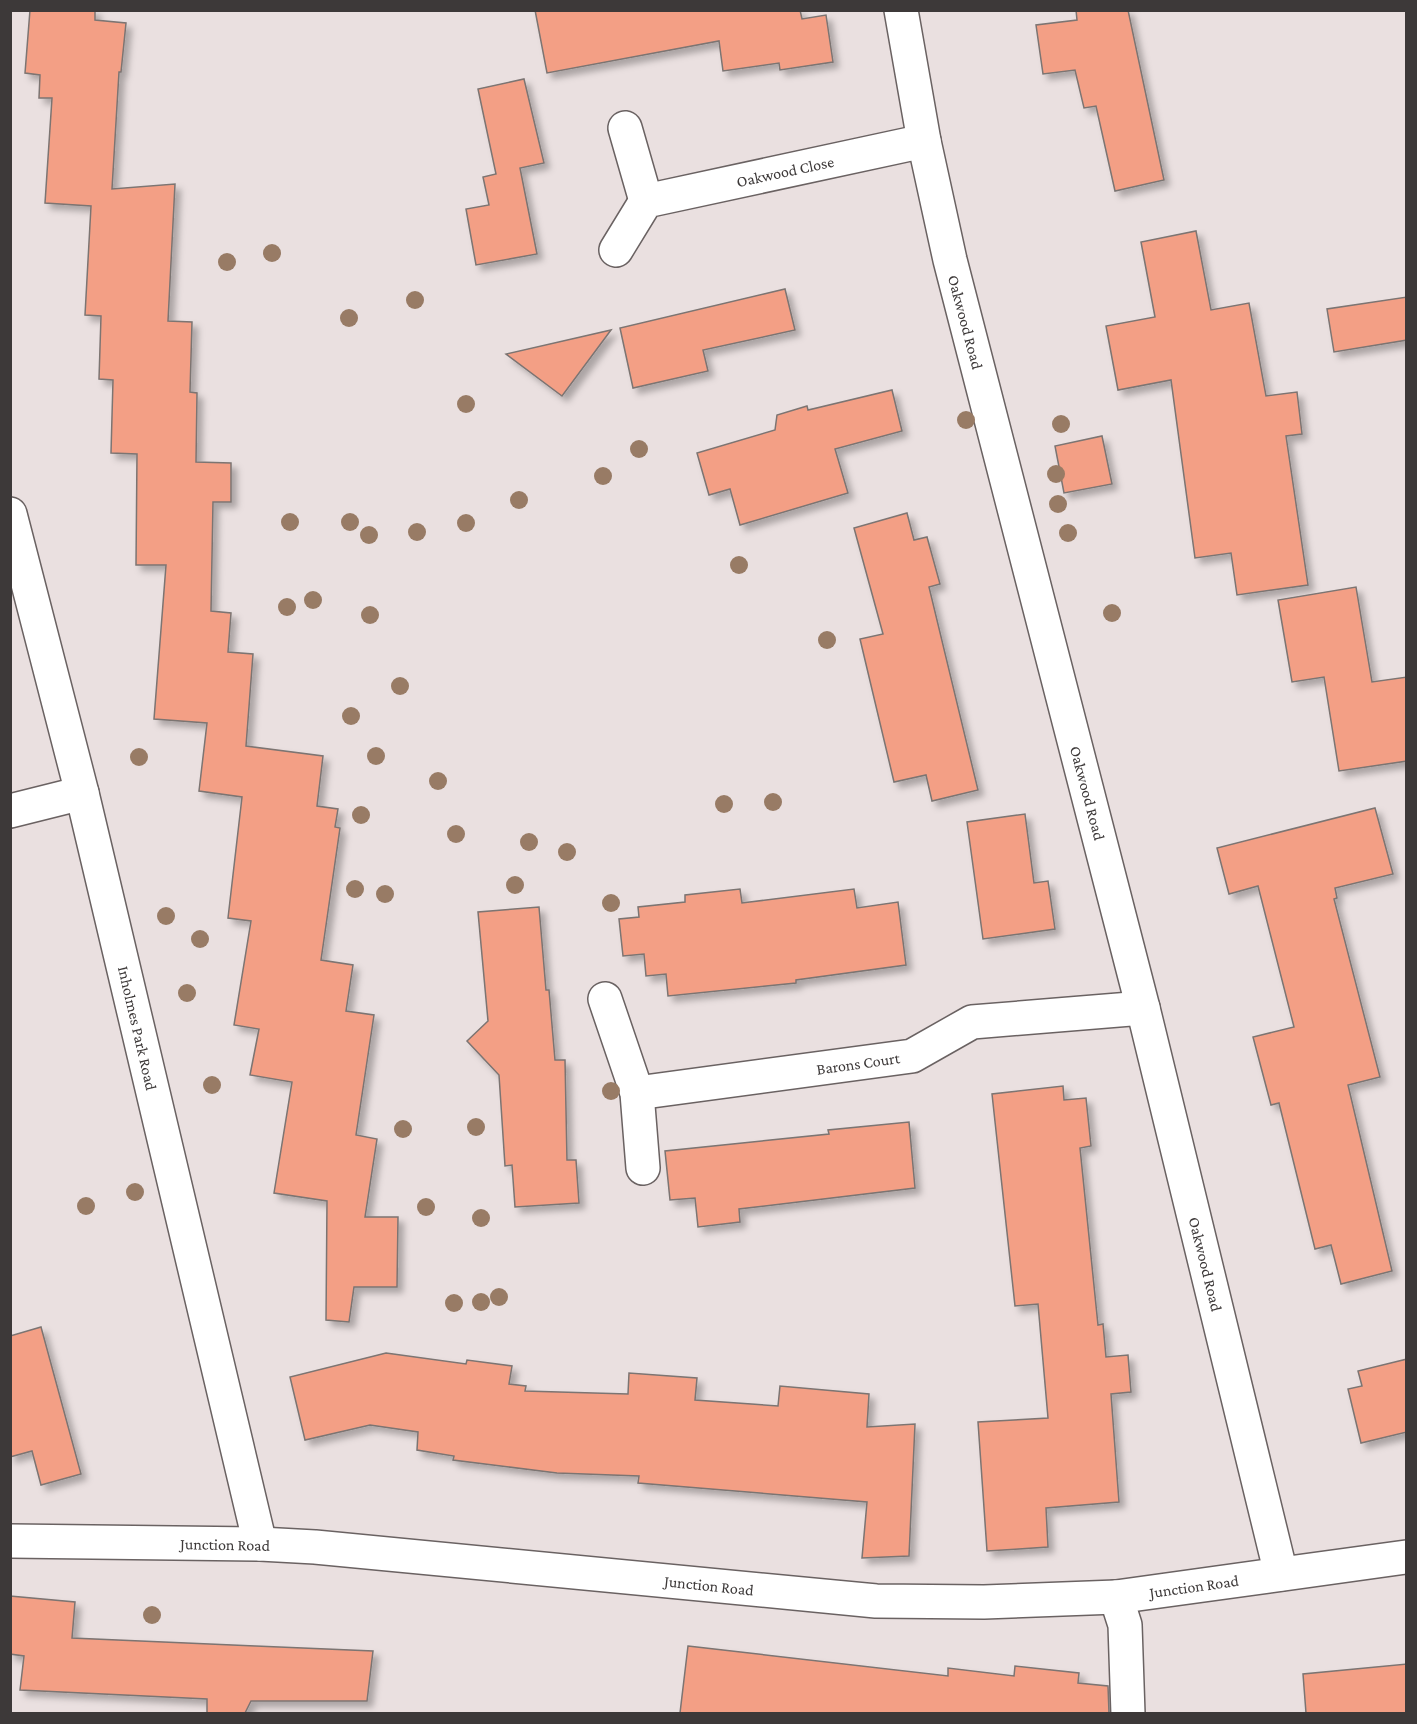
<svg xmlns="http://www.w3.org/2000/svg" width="1417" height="1724" font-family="'Crimson Pro',serif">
<defs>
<filter id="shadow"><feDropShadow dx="5.5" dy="5.5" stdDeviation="3" flood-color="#0004"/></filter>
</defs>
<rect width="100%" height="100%" fill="#eae0e0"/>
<g fill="#f39f85" stroke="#7c7472" stroke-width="1.5" filter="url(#shadow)">
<polygon points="30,10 95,10 95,20 126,23 121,72 119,72 112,189 175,184 168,321 192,322 190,392 197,393 196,462 231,463 231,502 213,502 211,611 231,613 228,652 253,654 246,746 323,756 317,806 338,809 335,827 340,828 321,960 353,965 346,1011 374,1015 356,1135 377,1139 365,1217 398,1217 397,1287 354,1287 349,1322 326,1320 327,1201 274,1193 292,1082 250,1075 259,1029 234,1025 251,921 228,918 242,797 199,791 207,723 154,719 166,565 136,565 137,454 111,453 113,380 99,379 101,316 85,315 91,206 45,203 52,98 39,98 40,75 25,73"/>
<polygon points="535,10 800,10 802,19 826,15 833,62 780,70 779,63 723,71 719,41 547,73"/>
<polygon points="1076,10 1128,10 1164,180 1115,191 1096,106 1084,108 1075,70 1043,74 1036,25 1077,20"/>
<polygon points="524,79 544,163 520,168 537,254 476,265 466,209 489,205 483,177 496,174 478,89"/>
<polygon points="1196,231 1211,310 1249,303 1266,396 1297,392 1302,434 1286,436 1308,585 1237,595 1231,553 1195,558 1171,380 1118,390 1106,326 1155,317 1141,242"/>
<polygon points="785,289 795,330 703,350 708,371 633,388 620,328"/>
<polygon points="1407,297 1407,340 1334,352 1327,309"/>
<polygon points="611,330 562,396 506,354"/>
<polygon points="892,390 902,431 835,449 848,493 740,525 730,489 709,495 697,453 775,430 777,415 807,406 808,410"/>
<polygon points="1102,436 1112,484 1064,493 1055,446"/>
<polygon points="907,513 914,540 927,537 940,584 929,587 978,790 932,801 926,775 894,782 860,639 883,634 854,528"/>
<polygon points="1356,587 1372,682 1407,677 1407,761 1339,771 1324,677 1292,682 1278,600"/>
<polygon points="1375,808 1393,874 1335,888 1337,898 1334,899 1380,1077 1348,1085 1392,1271 1341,1284 1331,1245 1315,1249 1279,1103 1271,1105 1253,1037 1294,1027 1258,886 1229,894 1217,848"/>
<polygon points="1025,814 1034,883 1048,881 1055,929 983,939 967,822"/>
<polygon points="740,889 742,903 854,889 857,908 898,902 906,965 796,980 796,983 668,996 666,974 646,976 644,954 623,956 619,919 639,917 638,907 685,902 685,895"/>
<polygon points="539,907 546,990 549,990 555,1060 565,1060 567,1160 576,1160 579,1203 515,1207 512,1165 505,1166 499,1075 467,1041 488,1021 478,912"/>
<polygon points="1063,1086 1064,1100 1086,1098 1091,1146 1080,1148 1098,1325 1103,1324 1106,1357 1128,1355 1131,1392 1111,1394 1119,1502 1046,1508 1048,1547 987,1551 978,1422 1048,1418 1038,1304 1015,1306 992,1094"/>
<polygon points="909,1122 915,1188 739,1209 740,1222 698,1227 695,1198 670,1200 665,1151 829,1134 828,1130"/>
<polygon points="41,1327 81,1474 41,1485 32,1451 10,1457 10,1336"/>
<polygon points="386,1353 466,1364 467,1360 512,1366 509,1384 526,1386 525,1391 628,1394 629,1373 697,1378 695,1400 778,1406 780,1386 869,1394 867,1427 915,1424 909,1556 862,1558 867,1502 638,1483 639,1476 557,1473 453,1460 454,1456 417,1450 418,1432 370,1425 305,1440 290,1377"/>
<polygon points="1407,1359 1407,1432 1361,1443 1348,1389 1362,1386 1358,1371"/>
<polygon points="10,1596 75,1602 72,1638 373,1651 367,1701 251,1701 245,1713 207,1713 207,1699 20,1690 24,1656 10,1654"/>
<polygon points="688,1646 948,1676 948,1668 1014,1676 1015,1666 1079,1673 1078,1683 1108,1686 1109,1713 680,1713"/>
<polygon points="1407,1664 1407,1713 1306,1713 1303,1674"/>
</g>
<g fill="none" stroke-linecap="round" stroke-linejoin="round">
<defs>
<g id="minor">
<polyline points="901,10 924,141 950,260 1143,1008 1281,1574"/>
<polyline points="625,128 646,201"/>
<polyline points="616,250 646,201 924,141"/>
<polyline points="10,514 82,793 260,1544"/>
<polyline points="10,811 82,793"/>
<polyline points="605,999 637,1093 643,1168"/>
<polyline points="637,1093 912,1056 972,1022 1143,1008"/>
<polyline points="10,1541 260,1544 315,1547 876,1601 984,1602 1116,1597 1406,1557"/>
<polyline points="1116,1597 1125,1625 1128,1714"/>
</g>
</defs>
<use href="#minor" stroke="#6a6262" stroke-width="36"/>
<use href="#minor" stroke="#fff" stroke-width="33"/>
</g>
<g fill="#987b65">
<circle cx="272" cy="253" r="9"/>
<circle cx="227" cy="262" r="9"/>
<circle cx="415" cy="300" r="9"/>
<circle cx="349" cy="318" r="9"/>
<circle cx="466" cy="404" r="9"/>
<circle cx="966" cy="420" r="9"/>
<circle cx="1061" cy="424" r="9"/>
<circle cx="639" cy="449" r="9"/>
<circle cx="1056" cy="474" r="9"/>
<circle cx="603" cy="476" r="9"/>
<circle cx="519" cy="500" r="9"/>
<circle cx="1058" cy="504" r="9"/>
<circle cx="290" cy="522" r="9"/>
<circle cx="350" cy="522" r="9"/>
<circle cx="466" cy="523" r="9"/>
<circle cx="417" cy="532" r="9"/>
<circle cx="1068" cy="533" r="9"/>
<circle cx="369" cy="535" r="9"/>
<circle cx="739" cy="565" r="9"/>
<circle cx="313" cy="600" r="9"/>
<circle cx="287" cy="607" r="9"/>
<circle cx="1112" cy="613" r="9"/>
<circle cx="370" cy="615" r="9"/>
<circle cx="827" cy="640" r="9"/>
<circle cx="400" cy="686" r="9"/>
<circle cx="351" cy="716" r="9"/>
<circle cx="376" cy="756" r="9"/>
<circle cx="139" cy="757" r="9"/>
<circle cx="438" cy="781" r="9"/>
<circle cx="773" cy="802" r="9"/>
<circle cx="724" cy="804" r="9"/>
<circle cx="361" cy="815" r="9"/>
<circle cx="456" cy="834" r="9"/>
<circle cx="529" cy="842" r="9"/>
<circle cx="567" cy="852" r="9"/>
<circle cx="515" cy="885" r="9"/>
<circle cx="355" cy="889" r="9"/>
<circle cx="385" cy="894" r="9"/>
<circle cx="611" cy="903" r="9"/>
<circle cx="166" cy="916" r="9"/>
<circle cx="200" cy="939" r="9"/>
<circle cx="187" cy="993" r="9"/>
<circle cx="212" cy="1085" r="9"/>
<circle cx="611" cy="1091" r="9"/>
<circle cx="476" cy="1127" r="9"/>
<circle cx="403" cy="1129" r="9"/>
<circle cx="135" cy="1192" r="9"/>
<circle cx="86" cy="1206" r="9"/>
<circle cx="426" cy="1207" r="9"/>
<circle cx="481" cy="1218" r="9"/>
<circle cx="499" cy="1297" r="9"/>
<circle cx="481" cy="1302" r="9"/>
<circle cx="454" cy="1303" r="9"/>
<circle cx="152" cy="1615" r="9"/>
</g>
<g text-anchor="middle" stroke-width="4.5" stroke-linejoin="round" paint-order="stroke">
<g font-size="16" fill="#3d3939" stroke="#fff">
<text transform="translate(785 171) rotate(-12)" y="6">Oakwood Close</text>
<text transform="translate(966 322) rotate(75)" y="6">Oakwood Road</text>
<text transform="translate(1088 793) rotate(75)" y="6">Oakwood Road</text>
<text transform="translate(138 1028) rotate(77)" y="6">Inholmes Park Road</text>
<text transform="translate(858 1063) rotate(-8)" y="6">Barons Court</text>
<text transform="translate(1206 1264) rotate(76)" y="6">Oakwood Road</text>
<text transform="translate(225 1544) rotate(1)" y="6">Junction Road</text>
<text transform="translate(709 1585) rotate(6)" y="6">Junction Road</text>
<text transform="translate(1194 1586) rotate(-8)" y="6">Junction Road</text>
</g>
</g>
<rect width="1417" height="1724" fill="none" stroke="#3d3939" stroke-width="24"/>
</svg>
